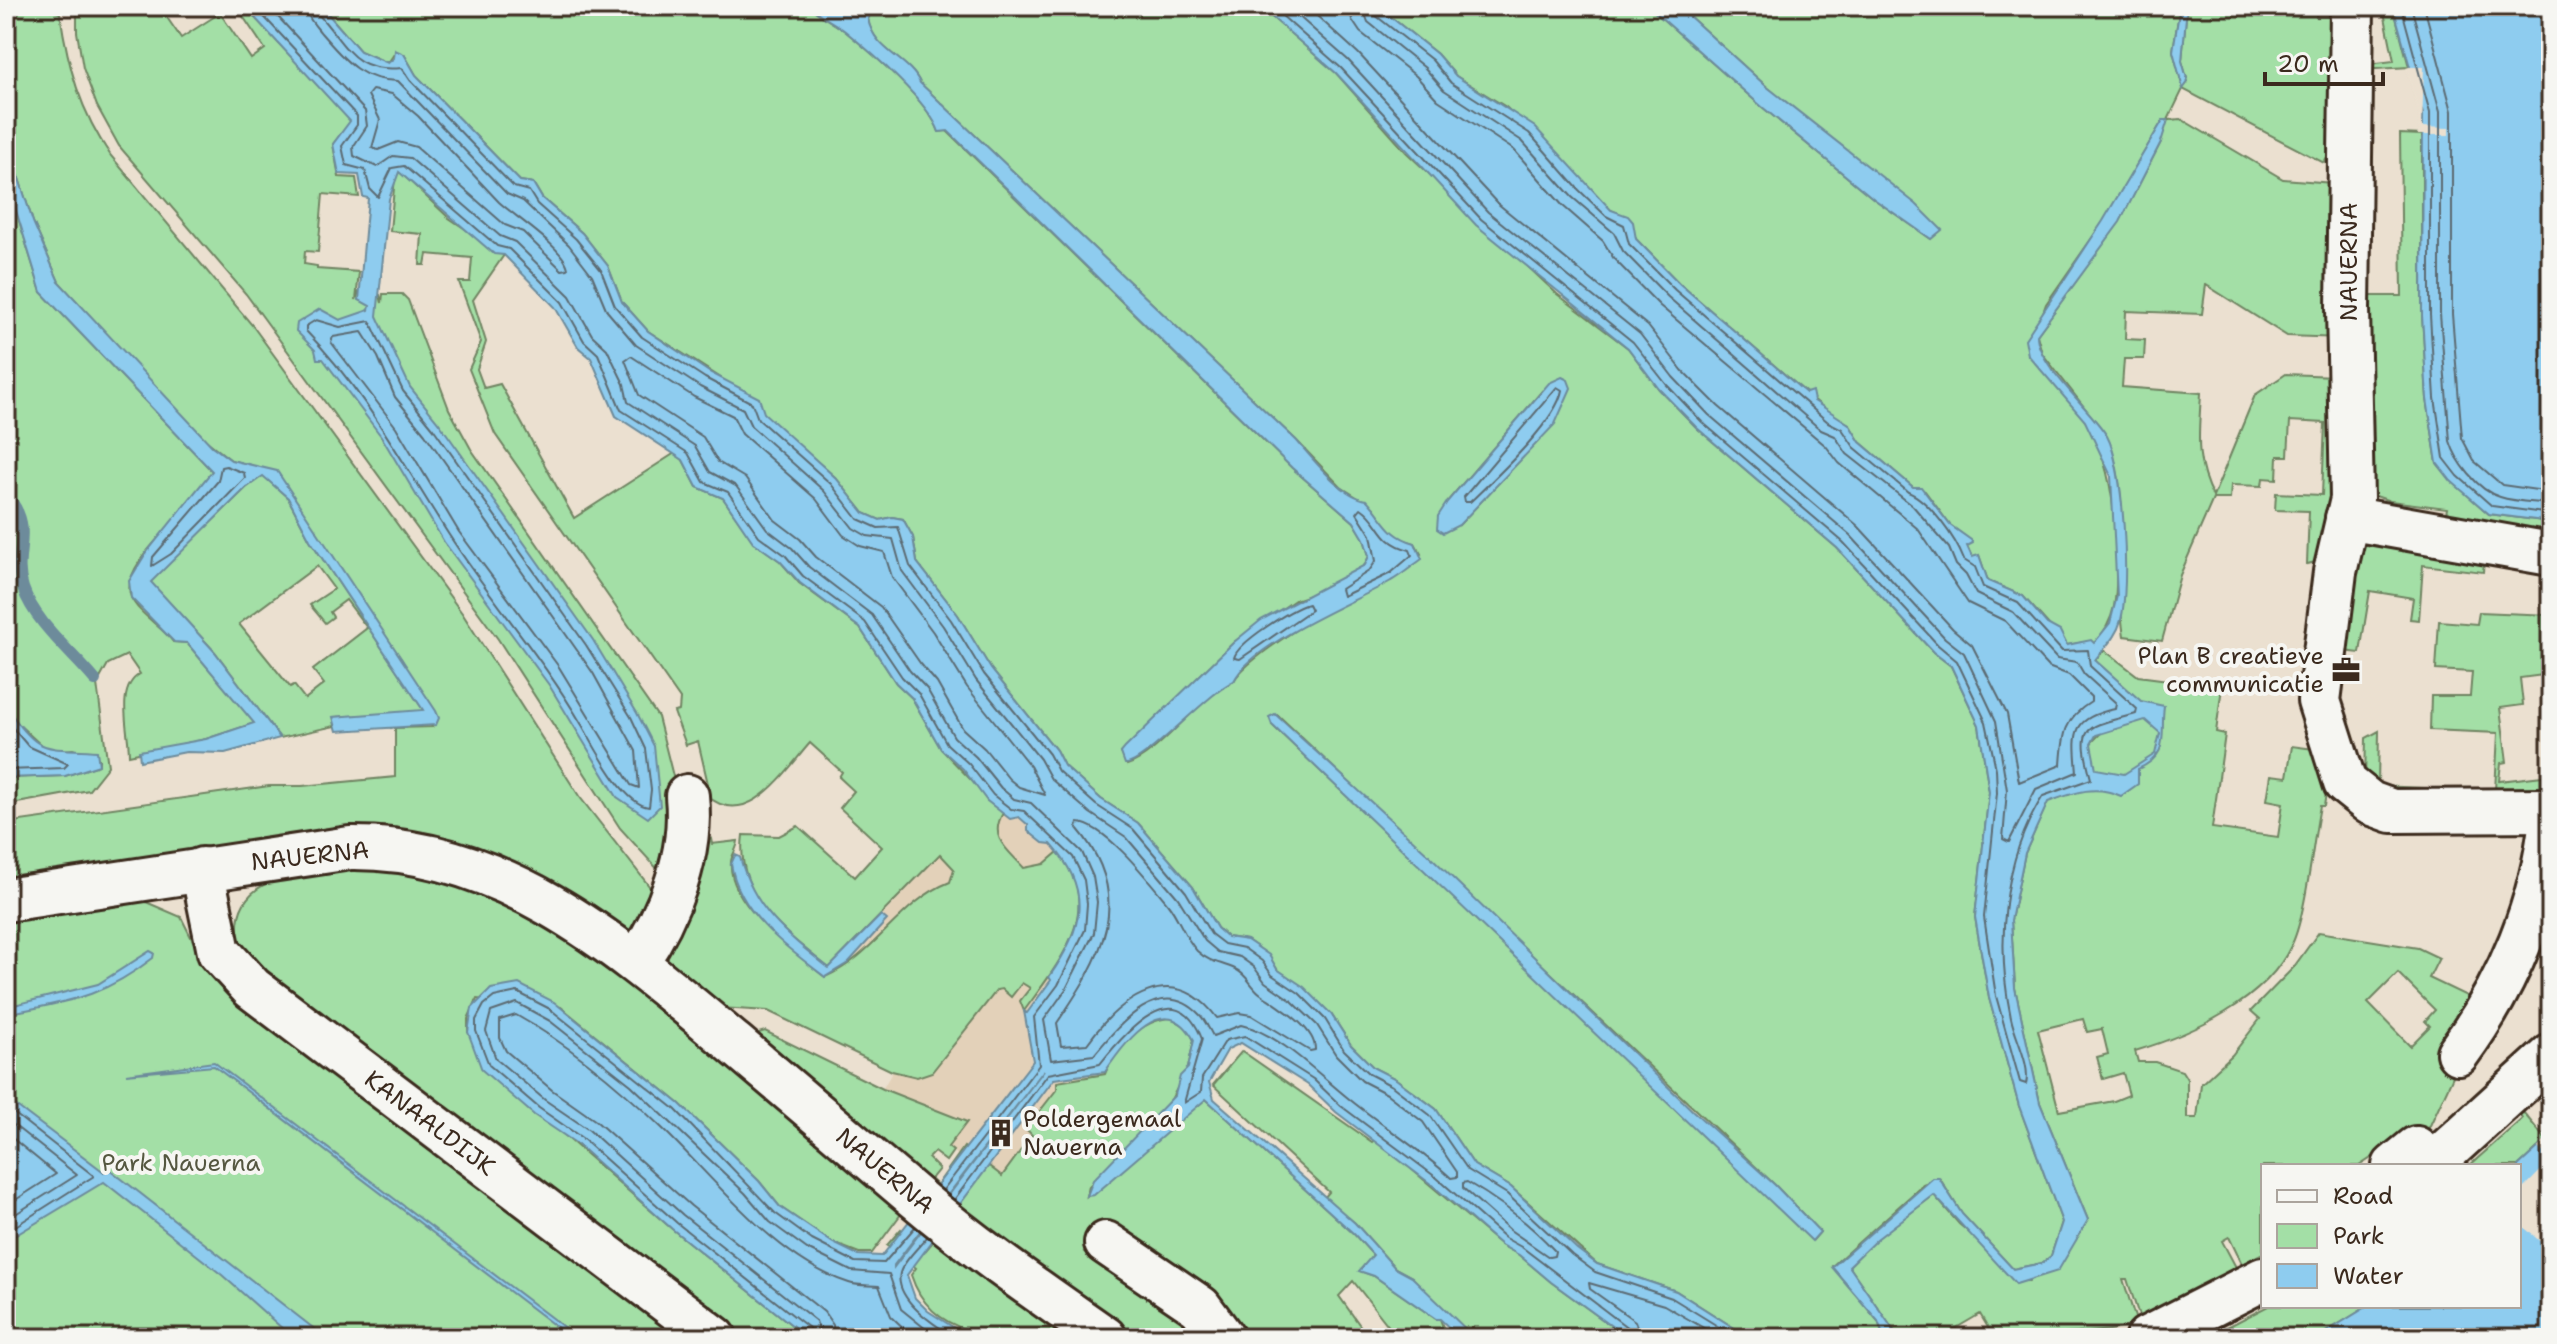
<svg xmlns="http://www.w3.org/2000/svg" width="2557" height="1344" font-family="'Shantell Sans',sans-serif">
<rect width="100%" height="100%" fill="#ebe0d0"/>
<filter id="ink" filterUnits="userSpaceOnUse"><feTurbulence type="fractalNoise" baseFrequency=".0125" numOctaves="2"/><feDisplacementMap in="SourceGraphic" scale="16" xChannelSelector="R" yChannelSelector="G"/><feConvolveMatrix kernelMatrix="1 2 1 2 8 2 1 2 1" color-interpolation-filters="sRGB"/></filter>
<g filter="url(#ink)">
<polygon fill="#e3d1b9" points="989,802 1019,817 1028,825 1028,831 1043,843 1051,844 1066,861 1052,979 1027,1013 1031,1060 1057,1080 1121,1047 1029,1209 879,1095 909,1043 836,972 884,923 883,915"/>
<g fill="#a3dfa6" stroke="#6f8462" stroke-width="2" fill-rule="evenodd">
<path d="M6,6H37L60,13C68,67 80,111 111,156L252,325L462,613L579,796L649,886L654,900L632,932L523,869L473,848L6,882V823L269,786H302L395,777V728L432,727L402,660L271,471L231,460L198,434L59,282L33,222L6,138Z"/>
<polygon points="77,6 159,6 181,38 220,13 251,59 265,49 236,6 244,6 351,121 333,144 339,177 356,178 359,197 323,194 318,252 305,251 304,264 317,266 317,269 359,272 356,300 359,292 380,295 382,303 383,294 402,294 408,300 449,409 471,449 658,717 679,800 661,873 620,828 498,639 246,294 119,146 97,106 83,68 77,32"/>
<path d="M321,6H810C820,17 833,22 845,31C871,52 929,102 939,132L947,131L1292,468L1354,522L1364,538L1369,556L1365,565L1322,591L1295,600L1234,642L1121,753L1127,765C1158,756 1198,697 1234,681C1248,652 1385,576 1421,554L1415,543L1398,538L1386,529L1374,508L1341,487L1296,440L920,83C909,58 873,51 868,19L874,6H1259L1336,73L1406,152L1557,294L1628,348L1659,389L1697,428L1837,548L1933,652L1951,666L1979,725L1989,792L1975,917L1989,998L2019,1106L2062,1222L2051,1256L2042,1263L2013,1269L1962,1214L1940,1179L1923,1185L1832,1266L1878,1321L1884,1338H1750L1676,1291L1597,1264L1511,1187L1474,1165L1436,1109L1396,1079L1374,1068L1351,1045L1331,1014L1277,969L1268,955L1247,940L1227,937L1217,928L1193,887L1138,823L1101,799L1064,766L1056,750L991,669L958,615L917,562L913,537L903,519L892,517L880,520L864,513L836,478L724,380L648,331L622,302L608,266L582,233L542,198L533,183L520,181L416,75L404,54H394L388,63L360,51ZM1541,392L1538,441L1459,525L1447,502ZM1278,715L1775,1185L1820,1232L1813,1240L1272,725Z"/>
<path d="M1377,6H1648L1761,106L1874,199L1931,239L1941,230L1766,86L1678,6H2105L2116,14L2122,6H2180L2173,51L2183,88L2188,82L2182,61L2187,6H2317L2316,17H2342L2331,151L2324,163L2183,89L2168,120L2181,119L2283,179L2333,183L2341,338L2287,336L2206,285L2202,314L2126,311L2125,339L2145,340L2144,359H2124L2122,387L2201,393C2199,434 2194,460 2213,497L2255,395L2286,374L2335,376L2345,456L2320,561L2307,564L2309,511L2275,510L2276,493L2322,495L2325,423L2290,421L2288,456H2278L2277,479L2263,478L2262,486L2231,485L2230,499H2213L2180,575L2162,641L2124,636C2113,571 2135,499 2106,435L2042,353L2037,335L2120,221L2161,142L2163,120L2103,222L2046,304L2028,355C2101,422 2115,467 2116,563C2117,595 2117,619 2094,644L2090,641L2067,645L2023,596L1988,581L1979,555L1972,558L1967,546L1971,541L1950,525L1925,491L1913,487L1860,442L1849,424L1833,416L1680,284L1636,239L1628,217L1611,210L1506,107L1456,76L1437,54Z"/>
<polygon points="2362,6 2393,6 2409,67 2360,70 2360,65 2394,61 2384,12"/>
<polygon points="2400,134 2422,135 2422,315 2427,399 2437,463 2452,481 2489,514 2551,522 2551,545 2444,525 2447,508 2390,501 2367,493 2363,296 2402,296"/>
<path d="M399,171L449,218L504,255L473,300L486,342L477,369L484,388L500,384L574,518L675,453L683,460L697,487L723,498L754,542L780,561L799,583L860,628L896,683L912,698L941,749L1003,813C988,838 1008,850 1024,868L1044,864L1058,852C1107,908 1058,964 1024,1011L1020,1001L1030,988L1022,983L1011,997L1002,989L997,990L932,1072L917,1077L892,1071L768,1011L720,1008L662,958L705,843L711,839L712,844L738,841C737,850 731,856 731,862C727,904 796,953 825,977C875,956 899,902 950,882L954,869L940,854L829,968C785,933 735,897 743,835L779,836L798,826L855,877L882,847L840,808L854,791L839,777L842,772L810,743C785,771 748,832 706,795L708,784L698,741L686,745L674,712L679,711L680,699L495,434L469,369L481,342L459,282H470L472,258L427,254L425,265H420L422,234L390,231L395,177Z"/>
<path d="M6,178L41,292L212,471C205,503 116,561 131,597C138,614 163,627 173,642L187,643L255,723L206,739L129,755C129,730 115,688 140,674L127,655L108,664L97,684L108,766L89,790L6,805V778L65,776L99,765V759L73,749L55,751L42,746L16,722L6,706V329L12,322L6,320Z"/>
<path d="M263,475L288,498L310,540L424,711L391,728L371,715L334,717L335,726L280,738L215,652L150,582L246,488ZM317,566L334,589L310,605L325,623L333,617L330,612L346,600L367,628L313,670L324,684L305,699L294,685L290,687L239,624Z"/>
<polygon points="2354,538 2485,553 2483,572 2423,565 2419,620 2410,619 2413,598 2370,591 2360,653 2343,651"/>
<path d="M2479,612L2551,615V674L2520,678L2523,705L2500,708L2507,762L2501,763L2499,781L2551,775V795C2500,797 2407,813 2365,782L2366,738L2379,731L2378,786L2495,791L2498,733L2430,730L2431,696H2470L2472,672L2436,670L2439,621L2477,624Z"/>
<path d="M2104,650L2138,676L2222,687L2216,732L2225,734L2212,828L2278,837L2283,803L2267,800L2271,775L2287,777L2292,746L2321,750L2329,775L2324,806H2320C2313,841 2306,915 2292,944C2266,1001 2192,1034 2135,1051L2138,1062H2155L2182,1071L2187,1079V1118H2197L2201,1084L2232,1055L2260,1019L2251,1011L2293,968L2319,932L2418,948L2439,958L2429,978L2473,999L2460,1061L2427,1132L2388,1147L2359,1166H2263V1253L2242,1264L2229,1237L2222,1241L2238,1271L2141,1322L2127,1279H2123L2137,1324C2117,1334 2022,1335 1993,1336L1980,1314L1939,1338H1899L1849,1266L1876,1239L1934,1195L1959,1224L2028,1282L2088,1220L2040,1103L2015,988L2011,920L2025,853L2048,801L2087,789L2091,743L2105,729L2095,660ZM2398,973L2435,1010L2425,1021L2430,1026L2410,1046L2368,1003ZM2083,1019L2087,1032L2102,1029L2108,1054L2097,1057L2103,1079L2123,1073L2129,1095L2114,1101L2059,1111L2038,1030Z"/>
<path d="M365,866L472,885L587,948L904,1210L872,1253H859L833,1243L780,1207L759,1181L680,1104L561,1007L477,999L468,1019V1032L562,1133L672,1229L808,1338H731L242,956C217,869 306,873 365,866Z"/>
<polygon points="139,899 181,917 201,957 700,1338 6,1338 6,918"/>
<path d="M1171,1018L1188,1028L1194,1040L1188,1068L1167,1107L1089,1186L1087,1196L1206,1099L1354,1234L1373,1255L1360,1271L1374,1276L1436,1319H1440L1447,1338H1398L1353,1281L1339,1296L1369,1338H1231L1107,1228L1084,1252L1088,1255L1092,1250L1216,1338H1137L934,1188L755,1034L765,1031L883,1089L967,1122L948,1147L953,1151L946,1161L934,1152L928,1158L939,1169L931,1179L937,1185L964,1147L1002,1176L1032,1135L1026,1129L1057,1089V1082L1105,1074C1114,1049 1142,1019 1171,1018Z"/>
<polygon points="1242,1051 1372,1142 1375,1139 1384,1146 1501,1245 1519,1255 1551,1282 1628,1338 1475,1338 1468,1334 1412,1277 1395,1268 1355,1223 1324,1198 1329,1192 1213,1085"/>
<polygon points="2523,1112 2546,1140 2518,1166 2469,1166 2522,1119 2520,1115"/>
<path d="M901,1229L926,1250L937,1237L1075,1338C1008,1338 933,1344 911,1275L916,1268L887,1245Z"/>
<polygon points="2268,1306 2368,1306 2316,1338 2206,1338"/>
</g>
<g fill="#8eccef" stroke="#6d8b9b" stroke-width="2" fill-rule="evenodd">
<path d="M244,6H321L360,51L388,63L394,58L395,50L404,54L416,75L520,181L533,183L542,198L582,233L608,266L622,302L648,331L709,372L759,398L764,413L836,478L864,513L880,520L892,517L903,519L913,537L917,562L958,615L991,669L1056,750L1064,766L1101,799L1138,823L1193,887L1217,928L1227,937L1247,940L1269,955L1277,969L1304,987L1331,1014L1351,1045L1374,1068L1396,1079L1436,1109L1474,1165L1511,1187L1577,1249L1597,1264L1676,1291L1750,1338H1628L1551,1282L1519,1255L1501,1245L1432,1185L1336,1112L1308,1085L1241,1043L1228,1049L1209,1082L1214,1099L1355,1223L1395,1268L1412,1277L1475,1338H1460L1440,1319H1436L1374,1276L1359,1271L1373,1255L1354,1234L1206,1099L1094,1195L1087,1196L1093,1180L1175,1095L1180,1076L1188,1068L1194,1040C1165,988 1125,1042 1105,1072L1054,1079L907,1275L915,1298L928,1311L970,1338H808L672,1229L577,1144L534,1115L482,1070L468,1032L472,1008L491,989L519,984L554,1002L680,1104L759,1181L780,1207L833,1243L858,1255L882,1256L1033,1061L1024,1011L1027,1013L1051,980L1049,977C1083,929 1093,891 1051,844L1043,843L1028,831V825L1019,817L1010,819L987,801L963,769L941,749L912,698L896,683L860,628L800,583L780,561L753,542L723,498L697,487L683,460L616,416L591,358L578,347L555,307L504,255L494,254L399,172L389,199L377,316L410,387L439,423L593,640L637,713L654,746L660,806L648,818L617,797L549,685L444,542L381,436L323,359H317L315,350L296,331L297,323L320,309L340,320L369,310L370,306L359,300L368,198L363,197L359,175L339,174L333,144L350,121ZM1044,1070L894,1267V1265Z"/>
<path d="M810,6H874L868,19C874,51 909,58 920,83L1296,440C1313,459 1342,497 1367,500C1385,519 1388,536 1415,543L1422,559C1412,566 1402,575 1391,581C1353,603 1252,643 1234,681C1209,692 1142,766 1125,764L1121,753L1125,748L1234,642L1261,620L1365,565L1369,556L1364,539L1354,522L1292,468L948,131L939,132C929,102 871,52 845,31C834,22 820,17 810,6Z"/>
<path d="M1259,6H1377L1437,54L1456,76L1535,127L1611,210L1628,216L1633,222L1636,239L1680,284L1806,393L1812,391L1814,401L1849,424L1860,442L1913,487H1921L1950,525L1971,540L1973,543L1967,546L1972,557L1979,555L1988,581L2023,596L2047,624L2060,631L2067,645L2091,640L2094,643L2110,623L2117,596L2111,476L2085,421L2028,355L2025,339L2103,221L2163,120H2168L2161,142L2120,222L2037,335C2037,365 2091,409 2107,436C2124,467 2130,584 2121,620C2117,636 2105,647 2095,660L2141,701L2164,706C2160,736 2171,754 2138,769V784L2121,796C2095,784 2073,793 2048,802L2025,853L2011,920L2015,988L2040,1103L2088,1220L2058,1271L2016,1284L1934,1195L1877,1239L1849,1266L1899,1338H1884L1878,1321L1832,1267L1933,1178H1939L1962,1214L2013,1269L2042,1263L2051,1256L2062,1222L2019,1106L1989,998L1975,917L1989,792L1979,725L1951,666L1933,652L1837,548L1697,428L1659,389L1628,348L1476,225L1336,73ZM2145,720L2160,733L2155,754L2124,774L2096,769L2091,744L2096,735Z"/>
<polygon points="1648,6 1678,6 1766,86 1916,204 1942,230 1931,239 1874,199 1761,106"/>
<polygon points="2180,6 2187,6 2182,61 2188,82 2183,89 2173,51"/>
<polygon points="2393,6 2551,6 2551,522 2489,514 2451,481 2437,463 2427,399 2422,315 2423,114"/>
<polygon points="6,138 33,222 59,282 212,446 231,460 277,471 436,711 439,718 436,725 337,731 333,717 423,710 310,540 288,498 263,476 246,488 151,582 215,652 280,738 225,753 186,752 140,761 139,751 206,739 254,723 187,643 174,642 131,598 129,581 146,553 212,471 41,292 6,178"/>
<polygon points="1562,377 1568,380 1571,388 1555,424 1459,525 1443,533 1437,529 1438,516 1447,502 1549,383"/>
<path d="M6,706C39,756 44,747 97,751L99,765L65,776L6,778Z"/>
<polygon points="1275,714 1429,855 1693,1111 1775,1185 1820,1232 1812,1241 1272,725 1269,717"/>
<path d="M735,855L740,857C754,910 787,935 829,968L881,915L887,920L848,963L825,977C787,948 739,914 731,864Z"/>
<path d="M150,951L154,953L153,958C100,999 69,1001 6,1014V1007L98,984Z"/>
<polygon points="214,1062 578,1338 571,1338 214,1066 126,1074"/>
<polygon points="6,1098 104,1172 109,1169 326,1338 293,1338 222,1275 104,1182 6,1241"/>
<polygon points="2551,1136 2551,1338 2316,1338 2368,1306 2519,1306 2518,1166"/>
</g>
<g fill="#ebe0d0">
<polygon points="2409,67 2424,67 2422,127 2449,128 2449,135 2418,135 2419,115 2406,68"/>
<polygon points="2551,1132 2551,1251 2519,1223 2519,1193 2551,1160 2538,1148"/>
</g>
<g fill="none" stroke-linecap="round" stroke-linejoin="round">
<g stroke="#5c6b72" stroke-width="2">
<polyline points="254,6 357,116 357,125 342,146 346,165 365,170 370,189 378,197 392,168 404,166 497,246 509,249 562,302 584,341 598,354 621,410 688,453 704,482 728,492 759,536 785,555 803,576 865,622 902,677 919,694 947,744 969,764 993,795 1011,809 1024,811 1073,857 1084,880 1087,904 1085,930 1058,985 1034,1017 1039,1065 943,1190"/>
<path d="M268,6L365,111L367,126L353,147L354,156L377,167L393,156L410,158L500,236L515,242L570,296L592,335L607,349L624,384L628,402L695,446L710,472L736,486L767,529L792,548L809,567L872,615L910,671L927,689L954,737L976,757L1001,788L1014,799L1031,803L1082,852L1093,877L1097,902L1094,933L1066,989L1044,1020L1051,1060L1094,1055C1118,1026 1160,973 1200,1015C1205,1020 1209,1029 1213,1036L1241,1025C1279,1033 1319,1075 1348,1098C1382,1126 1419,1148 1451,1178L1457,1177V1172L1423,1122L1387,1094L1362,1081L1336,1055L1317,1025L1292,1001L1265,982L1254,967L1240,957L1218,952L1205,941L1178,898L1126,837L1090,813L1051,779L1040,759L976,680L943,626L902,571L893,539L867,536L853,528L824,491L751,426L743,409L700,387L636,345L607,311L592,275L569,245L523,201L507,194L398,81C360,81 344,59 321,33C314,24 307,18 306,6"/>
<path d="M316,6L318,14C348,47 353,73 402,68L410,80L514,187L529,191L537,204L576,239L601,270L615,306L642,337L705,378L752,403L758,419L831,484L858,519L878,528L898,527L910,566L951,620L984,674L1049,754L1058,771L1096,805L1133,829L1186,892L1211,934L1224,944L1244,948L1262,961L1272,975L1299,993L1325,1019L1344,1050L1369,1074L1392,1086L1430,1115L1468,1170L1507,1194L1572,1255L1595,1272L1672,1298L1737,1338"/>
<path d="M1271,6L1341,68L1481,219L1633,342L1666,384L1702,422L1843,542L1938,645L1957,661L1986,722L1996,769L1997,793L1984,917L1996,996L2020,1082L2026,1084C2031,1065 2015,1038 2011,1018C1996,945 2002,860 2043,796L2091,779C2077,724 2083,728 2136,714L2137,709L2090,666L2088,650L2062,651L2018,603L1983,587L1975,567L1964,560C1956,539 1929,500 1908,492L1854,447L1842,429L1828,422L1675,290L1629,244L1624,225L1606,216L1579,190L1529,133L1451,83L1432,60L1375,15L1372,6"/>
<path d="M1287,6L1348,60L1488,212L1640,334L1673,377L1709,415L1850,535L1945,638L1964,653L1996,721L2007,790L2003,839L2009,842L2036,789L2077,772C2074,734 2070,718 2115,709L2116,703L2084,674L2077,662L2057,659L2013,612L1976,594L1966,575L1956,565L1949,548L1913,506L1847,454L1835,436L1821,430L1668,297L1623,251L1614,233L1572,197L1522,141L1444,90L1425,68L1368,22L1362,6"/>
<path d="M1306,6L1358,53L1497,203L1648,326L1682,370L1718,406L1858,526L1953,629L1972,645L2007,714L2019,782L2061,765C2063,736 2063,719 2091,702V697L2069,675L2048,667L2005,621L1968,603L1918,529L1839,463L1826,446L1660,306L1614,259L1603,241L1563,206L1514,150L1438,100L1416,76L1360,32L1352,20L1350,6"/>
<polyline points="2401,6 2430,113 2430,315 2435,398 2444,458 2458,476 2492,506 2551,514"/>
<path d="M2411,6L2440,112V314L2450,441C2456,461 2478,491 2500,497C2515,502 2535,502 2551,504"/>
<polyline points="2424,6 2452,111 2452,314 2462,438 2474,461 2502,485 2551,492"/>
<path d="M372,90L392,94L418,116L499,202C514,216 566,249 568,269L562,270L523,232L505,225L416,147L398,142L378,150L372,148L380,120L368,95Z"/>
<path d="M316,320L340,327L370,321L403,391L433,428L586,645L631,717L646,749L651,790L649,807C623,804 595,747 582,725C543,658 491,600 449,535C403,464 365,391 306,331V326Z"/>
<polygon points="362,332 378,357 395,397 425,434 593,673 636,751 639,788 631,785 559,667 459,532 396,427 331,342 333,337"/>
<polygon points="631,356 694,397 733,416 742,434 816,499 843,535 860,546 884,552 892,577 933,632 967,687 1030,766 1045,795 1019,787 1009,779 985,749 963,729 937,683 920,663 881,607 816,557 800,539 775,520 745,478 718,462 703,437 639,395 625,360"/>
<path d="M1557,387L1562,390C1557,421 1494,479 1470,502H1465L1464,497Z"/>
<polygon points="226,466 244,473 245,478 171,554 152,566 153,557 218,481 221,467"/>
<path d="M1361,508C1382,522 1378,542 1410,550L1412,555L1391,573L1343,596L1341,589L1369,571L1376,561L1371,535L1357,513Z"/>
<path d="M1308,604L1311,610L1240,659L1234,658C1237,643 1291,609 1308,604Z"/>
<polyline points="6,720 28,746 68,764 64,768 6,770"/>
<path d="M1078,823C1105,824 1150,882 1168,904C1179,918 1184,937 1197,951C1210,963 1220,962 1235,969C1247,974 1251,987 1261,994C1278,1006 1316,1028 1315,1050L1310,1051L1251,1015L1239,1013L1217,1018C1173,959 1120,998 1087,1044L1061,1046L1057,1023C1101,959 1137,898 1077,828Z"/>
<polyline points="6,1107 94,1176 6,1232"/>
<polyline points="6,1119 77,1175 6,1220"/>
<polyline points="6,1133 56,1174 6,1206"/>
<path d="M1467,1182C1500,1201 1529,1223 1555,1251L1554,1256L1549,1257L1510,1230L1463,1188V1183Z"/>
<path d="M954,1200L1048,1074L1100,1064C1123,1035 1176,971 1202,1039L1184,1103L1201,1092L1202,1078L1226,1040L1245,1036L1313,1079L1341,1106L1437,1178L1505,1238L1523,1248L1628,1328L1631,1338"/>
<path d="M927,1237C920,1246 903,1261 900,1273C894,1300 936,1326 955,1338"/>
<polyline points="812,1338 809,1328 677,1223 582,1138 539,1108 489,1065 476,1031 476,1020 484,1005 494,997 517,992 550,1009 675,1109 775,1213 812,1240 855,1262 884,1263 915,1227"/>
<polyline points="822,1338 816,1321 683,1215 589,1130 545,1100 496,1059 486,1031 491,1012 517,1003 550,1021 631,1085 745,1193 770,1222 807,1249 851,1271 889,1274 901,1309 937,1338"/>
<path d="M834,1338L833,1325L824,1312L691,1206L596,1121L552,1090L506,1051L500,1038V1020L516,1015C568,1044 619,1086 662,1128C716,1180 776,1260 849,1283C858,1286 869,1285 879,1286L891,1316L914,1338"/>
<polyline points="1641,1338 1635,1321 1590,1289 1589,1283 1664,1305 1721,1338"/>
</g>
<path stroke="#6d8b9b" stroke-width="12" d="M6,495C37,529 11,552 23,588C35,623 72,652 95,680"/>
<defs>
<g id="minor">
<polyline points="2352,6 2348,309 2352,499 2335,572 2319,701 2345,783 2370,803 2392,811 2551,810"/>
<polyline points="2347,518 2551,554"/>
<polyline points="202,869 219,952 252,988 715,1338"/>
<path d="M6,900L350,848C506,846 622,950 735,1044C795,1095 855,1146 915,1197C975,1248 1041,1293 1105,1338"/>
<path d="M637,962C669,915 693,854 687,796"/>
<path d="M2458,1053C2509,984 2542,903 2551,818"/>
<polyline points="2394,1166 2416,1148 2419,1152 2402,1166"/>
<polyline points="2430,1166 2551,1056"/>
<polyline points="1106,1243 1200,1307 1223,1338"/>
<polyline points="2147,1338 2263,1279"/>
</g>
</defs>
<use href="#minor" stroke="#3b2a1e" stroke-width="48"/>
<use href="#minor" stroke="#f6f6f2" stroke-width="42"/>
</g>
</g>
<defs>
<symbol id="office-bare" viewBox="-9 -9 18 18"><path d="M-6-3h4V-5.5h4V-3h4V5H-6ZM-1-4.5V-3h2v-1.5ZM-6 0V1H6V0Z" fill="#3b2a1e" stroke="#f6f6f2" stroke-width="2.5" paint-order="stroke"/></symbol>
<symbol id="building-bare" viewBox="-9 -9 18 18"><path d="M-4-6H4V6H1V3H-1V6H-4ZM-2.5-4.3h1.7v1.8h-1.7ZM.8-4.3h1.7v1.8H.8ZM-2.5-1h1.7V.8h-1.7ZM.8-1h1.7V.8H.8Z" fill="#3b2a1e" stroke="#f6f6f2" stroke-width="2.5" paint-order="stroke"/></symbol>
</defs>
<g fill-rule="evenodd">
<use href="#office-bare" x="2326" y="650" width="40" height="40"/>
<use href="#building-bare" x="981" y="1113" width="40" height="40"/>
</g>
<g text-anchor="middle" stroke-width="8" stroke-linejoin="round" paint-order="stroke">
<g font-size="24" fill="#3b2a1e" stroke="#f6f6f2">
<text transform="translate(2349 262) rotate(-90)" y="8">NAUERNA</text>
<text transform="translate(310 856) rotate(-6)" y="8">NAUERNA</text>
<text transform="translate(430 1123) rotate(37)" y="8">KANAALDIJK</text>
<text transform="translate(885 1171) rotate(40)" y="8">NAUERNA</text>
</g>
<g font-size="24" fill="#3b2a1e" stroke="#f6f6f2" text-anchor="end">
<text x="2324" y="664">Plan B creatieve<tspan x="2324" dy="28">communicatie</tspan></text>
<text x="1023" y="1127" text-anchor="start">Poldergemaal<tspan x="1023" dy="28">Nauerna</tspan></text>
</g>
<g font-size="24" fill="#555740" stroke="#f6f6f2">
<text x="181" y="1171">Park Nauerna</text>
</g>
</g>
<rect width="2557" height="1344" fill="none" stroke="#f6f6f2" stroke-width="32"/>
<rect x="16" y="16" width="2525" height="1312" fill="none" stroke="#3b2a1e" stroke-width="3" filter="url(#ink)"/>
<rect x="2261" y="1164" width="260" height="144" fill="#f6f6f2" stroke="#aba49d" stroke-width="2"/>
<rect x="2277" y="1190" width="40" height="12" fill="#f6f6f2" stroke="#aba49d" stroke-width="2"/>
<text x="2333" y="1204" font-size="24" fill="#3b2a1e">Road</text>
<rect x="2277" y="1224" width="40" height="24" fill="#a3dfa6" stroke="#aba49d" stroke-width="2"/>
<text x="2333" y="1244" font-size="24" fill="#3b2a1e">Park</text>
<rect x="2277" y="1264" width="40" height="24" fill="#8eccef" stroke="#aba49d" stroke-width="2"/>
<text x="2333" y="1284" font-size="24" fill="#3b2a1e">Water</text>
<path d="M2265 72v12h118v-12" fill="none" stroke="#3b2a1e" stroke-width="4"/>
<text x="2277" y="72" font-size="24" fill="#3b2a1e" stroke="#f6f6f2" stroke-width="6" paint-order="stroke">20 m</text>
</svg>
